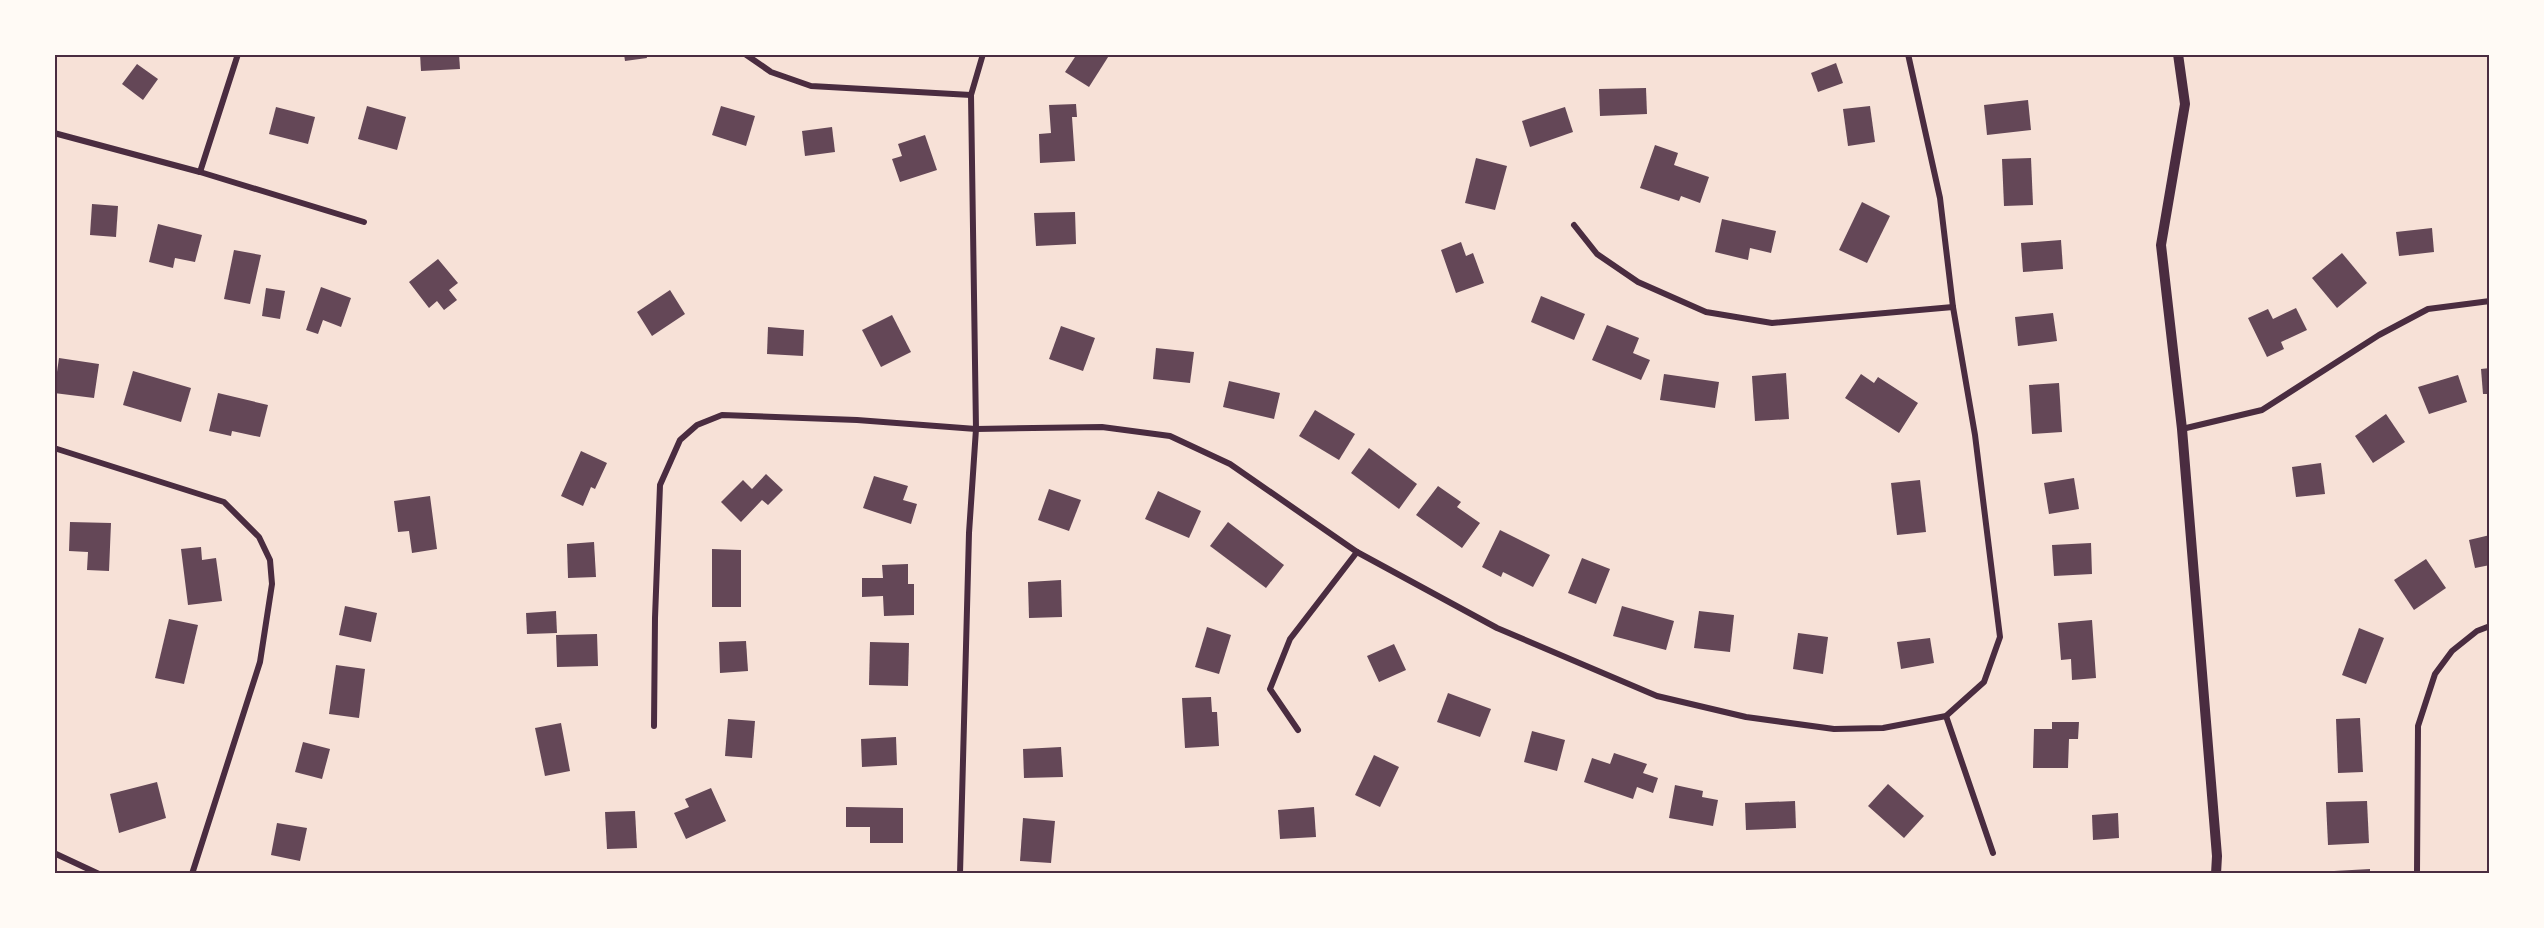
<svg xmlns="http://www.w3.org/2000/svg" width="2544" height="928" font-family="'Exo 2',sans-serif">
<rect width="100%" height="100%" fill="#f7e1d7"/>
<g fill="#644757">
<polygon points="420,54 459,54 460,69 421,71"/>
<polygon points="624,54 646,54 647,58 625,61"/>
<polygon points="1077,54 1110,54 1089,87 1065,72"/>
<polygon points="1836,63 1843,83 1818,92 1811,73"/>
<polygon points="137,64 158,79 143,100 122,84"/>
<polygon points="1646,88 1647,114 1600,116 1599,89"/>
<polygon points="2028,100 2031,130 1987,135 1984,105"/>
<polygon points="1076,104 1077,117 1072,117 1075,161 1040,163 1039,134 1051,133 1049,105"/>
<polygon points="367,106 406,117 397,150 358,139"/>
<polygon points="721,106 755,116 746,146 712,135"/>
<polygon points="1870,106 1875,142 1848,146 1843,109"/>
<polygon points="276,107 315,117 308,144 269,134"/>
<polygon points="1565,107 1573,132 1530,147 1522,121"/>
<polygon points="832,127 835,152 805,156 802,131"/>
<polygon points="925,135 937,170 900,182 892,159 902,156 898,144"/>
<polygon points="1655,145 1678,153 1674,165 1709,177 1700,203 1681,196 1679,201 1640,188"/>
<polygon points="1476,158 1507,166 1495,210 1465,203"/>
<polygon points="2031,158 2033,205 2004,206 2002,159"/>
<polygon points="1862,202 1890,216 1867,263 1839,250"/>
<polygon points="92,204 118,206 116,237 90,235"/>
<polygon points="1075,212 1076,244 1036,246 1034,213"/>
<polygon points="1722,219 1776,231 1771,253 1750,248 1748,260 1715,252"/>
<polygon points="158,224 202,235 195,262 175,258 173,268 149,262"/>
<polygon points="2432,228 2434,252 2399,256 2396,232"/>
<polygon points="2061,240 2063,269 2023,272 2021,243"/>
<polygon points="1461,242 1466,256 1473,253 1484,283 1456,293 1441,250"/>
<polygon points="234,250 261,255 250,304 224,299"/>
<polygon points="2342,253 2367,283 2337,308 2312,278"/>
<polygon points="438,259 458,283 449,290 457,300 444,310 437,301 429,308 409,282"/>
<polygon points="321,287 351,298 341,327 323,320 318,334 306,330"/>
<polygon points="266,288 285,291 280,319 262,316"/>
<polygon points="670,290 685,314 652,336 637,312"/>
<polygon points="1541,296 1585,314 1574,340 1531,322"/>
<polygon points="2296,308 2307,330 2281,342 2284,349 2267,357 2248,318 2268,309 2273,319"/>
<polygon points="2053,313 2057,341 2018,346 2015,317"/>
<polygon points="892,315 911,352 881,367 862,330"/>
<polygon points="1607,325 1639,338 1633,353 1650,360 1641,380 1592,360"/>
<polygon points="1061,326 1095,338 1083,371 1049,359"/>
<polygon points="768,327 804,330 803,356 767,354"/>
<polygon points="1156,348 1194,352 1190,383 1153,379"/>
<polygon points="59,358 99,364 94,398 54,393"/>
<polygon points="2490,368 2490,394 2483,394 2481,369"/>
<polygon points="133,371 191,388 181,422 123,405"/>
<polygon points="1786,373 1789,419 1755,421 1752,376"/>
<polygon points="1664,374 1719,382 1715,408 1660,400"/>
<polygon points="1861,374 1874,383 1878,377 1918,403 1899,433 1845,398"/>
<polygon points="2458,375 2467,402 2429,414 2418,387"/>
<polygon points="1229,381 1280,393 1274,419 1223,407"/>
<polygon points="2059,383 2062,432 2032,434 2029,385"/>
<polygon points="218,393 268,405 260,437 232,431 231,436 209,431"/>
<polygon points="1315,410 1355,434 1339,460 1299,436"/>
<polygon points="2386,414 2405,442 2373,463 2355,436"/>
<polygon points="1369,448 1417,484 1399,509 1351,473"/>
<polygon points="581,451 607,463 595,489 591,487 583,506 561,496"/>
<polygon points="2321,463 2325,494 2296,497 2292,467"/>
<polygon points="766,474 783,490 768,505 762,500 741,522 721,502 743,480 752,489"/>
<polygon points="874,476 908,486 903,500 917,504 911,524 863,508"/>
<polygon points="2074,478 2079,509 2049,514 2044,483"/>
<polygon points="1920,480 1926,532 1897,535 1891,483"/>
<polygon points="1438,486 1461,502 1457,507 1480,523 1462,548 1416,515"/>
<polygon points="1049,489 1081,500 1069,531 1038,520"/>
<polygon points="1158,491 1201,511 1189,538 1145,519"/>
<polygon points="430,496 437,549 412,553 409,531 398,532 394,501"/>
<polygon points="70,522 111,523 109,571 87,570 88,552 69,551"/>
<polygon points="1228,522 1284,565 1266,588 1210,546"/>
<polygon points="1500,530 1550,555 1533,587 1503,572 1501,577 1482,567"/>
<polygon points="2490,535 2490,565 2475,568 2469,540"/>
<polygon points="594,542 596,577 568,578 567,544"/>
<polygon points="2091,543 2092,574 2054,576 2052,545"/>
<polygon points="201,547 202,560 216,558 222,601 188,605 181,549"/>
<polygon points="712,549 741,550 741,607 712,607"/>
<polygon points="1582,558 1610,569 1596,604 1568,593"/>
<polygon points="2426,559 2446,588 2414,610 2394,580"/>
<polygon points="908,564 908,584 914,584 914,615 884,616 883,596 862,597 862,578 883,578 882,565"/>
<polygon points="1061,580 1062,617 1029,618 1028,582"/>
<polygon points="345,606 377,613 371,642 339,635"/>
<polygon points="1622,606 1674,621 1666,650 1613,636"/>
<polygon points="556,611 557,633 527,634 526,613"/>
<polygon points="1699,611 1734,615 1730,652 1694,648"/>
<polygon points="169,619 198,625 184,684 155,678"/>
<polygon points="2092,620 2096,678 2072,680 2071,659 2061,660 2058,623"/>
<polygon points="1207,627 1231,635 1219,674 1195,667"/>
<polygon points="2359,628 2384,638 2366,684 2342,675"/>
<polygon points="1798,633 1828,637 1823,674 1793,669"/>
<polygon points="597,634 598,666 557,667 556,635"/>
<polygon points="1930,638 1934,663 1901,669 1897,642"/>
<polygon points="746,641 748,671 720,673 719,642"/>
<polygon points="870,642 909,643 908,686 869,685"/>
<polygon points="1394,644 1406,670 1379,682 1367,656"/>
<polygon points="336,665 365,669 359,718 329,714"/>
<polygon points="1448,693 1491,709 1480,737 1437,722"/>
<polygon points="1211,697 1212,712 1217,712 1219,746 1185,748 1182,698"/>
<polygon points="2360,718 2363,772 2338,773 2336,719"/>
<polygon points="728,719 755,721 752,758 725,756"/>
<polygon points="2052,722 2079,722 2078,739 2069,739 2068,768 2033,768 2034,729 2052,729"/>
<polygon points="561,723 570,771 545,776 535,728"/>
<polygon points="1532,731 1565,740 1557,771 1524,762"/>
<polygon points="896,737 897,765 862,767 861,739"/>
<polygon points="303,742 330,749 322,779 295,772"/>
<polygon points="1061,747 1063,777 1024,778 1023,749"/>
<polygon points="1614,753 1647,764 1643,773 1658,778 1653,793 1637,787 1633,799 1584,782 1592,758 1610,764"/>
<polygon points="1374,755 1399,767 1380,807 1355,795"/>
<polygon points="157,782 166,818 119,833 110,794"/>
<polygon points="1888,784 1924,816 1904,838 1868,806"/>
<polygon points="1675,785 1703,791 1702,797 1718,800 1713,826 1669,818"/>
<polygon points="711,788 726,821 686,839 674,813 689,807 685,799"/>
<polygon points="1795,801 1796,828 1746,830 1745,803"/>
<polygon points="2367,801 2369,843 2328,845 2326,802"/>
<polygon points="846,807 903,808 903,843 870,843 870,827 846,827"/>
<polygon points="1314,807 1316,837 1280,839 1278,810"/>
<polygon points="635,811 637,848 607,849 605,812"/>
<polygon points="2118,813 2119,838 2093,840 2092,815"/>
<polygon points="1023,818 1055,821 1051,863 1020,861"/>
<polygon points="277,823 307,828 300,861 271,855"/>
<polygon points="2370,869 2370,874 2334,874 2334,871"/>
</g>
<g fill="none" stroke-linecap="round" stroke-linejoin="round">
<g stroke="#4a2c40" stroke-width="6">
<polyline points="745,54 771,72 811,86 971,95"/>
<polyline points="54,133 200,172 364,222"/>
<polyline points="200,172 238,54"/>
<polyline points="1574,225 1597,254 1638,282 1706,312 1772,323 1953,307"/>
<polyline points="2182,429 2262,410 2379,335 2428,309 2490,301"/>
<polyline points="54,448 224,502 259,537 270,560 272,584 260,662 192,874"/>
<polyline points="1946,716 1993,853"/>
<polyline points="654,726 655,618 660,485 680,440 697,425 722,415 857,420 976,429 1102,427 1170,436 1230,464 1357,552 1497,628 1657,696 1746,717 1834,729 1883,728 1946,716 1984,682 2000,637 1975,435 1953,307 1940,198 1908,54"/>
<polyline points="1298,730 1270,689 1290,639 1357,552"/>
<polyline points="54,853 99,874"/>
<polyline points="960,874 969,533 976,429 971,95 983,54"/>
<polyline points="2417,874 2418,726 2435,674 2452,651 2477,631 2490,626"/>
</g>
<polyline stroke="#4a2c40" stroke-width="10" points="2178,54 2185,104 2161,245 2182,429 2217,856 2216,874"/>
</g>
<rect width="2544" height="928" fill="none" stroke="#fffaf5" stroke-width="111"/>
<rect x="56" y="56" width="2432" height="816" fill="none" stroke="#4a2c40" stroke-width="2"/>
</svg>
